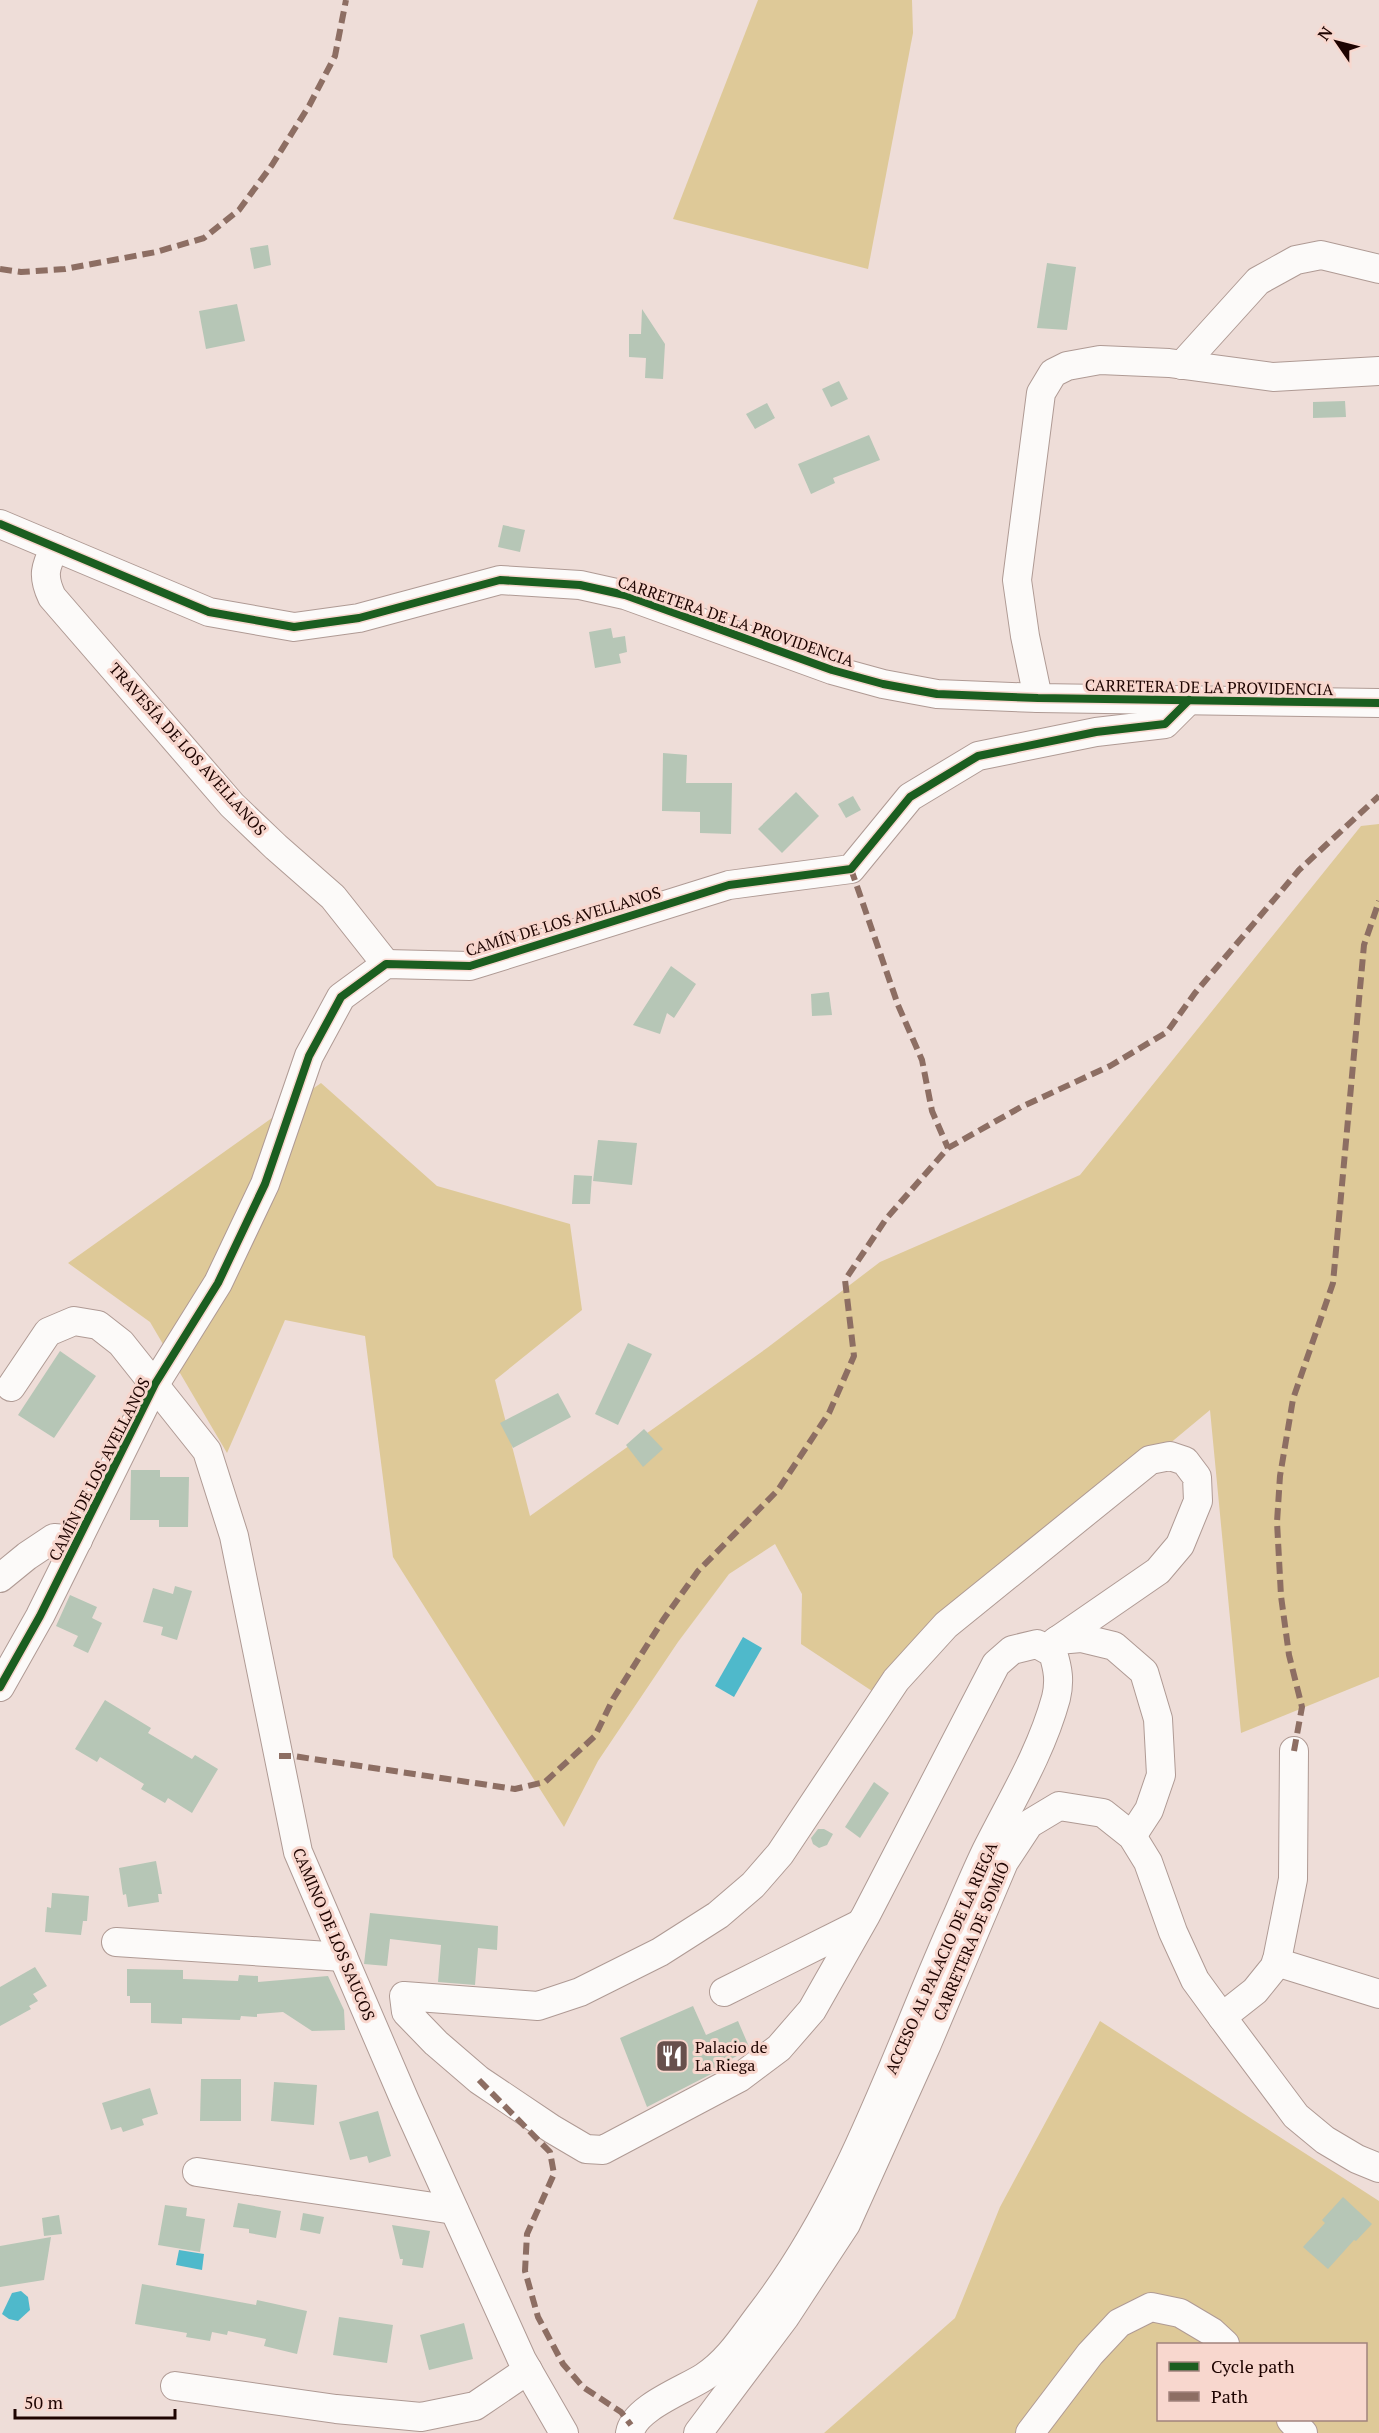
<svg xmlns="http://www.w3.org/2000/svg" width="1379" height="2433" font-family="'PT Serif',serif">
<rect width="100%" height="100%" fill="#eeddd8"/>
<g fill="#dec998" fill-rule="evenodd">
<polygon points="758,0 912,0 913,33 868,269 673,219"/>
<polygon points="1379,824 1379,1677 1241,1733 1210,1410 872,1691 801,1644 802,1594 775,1544 729,1574 678,1642 598,1761 564,1827 393,1557 365,1336 285,1320 227,1453 150,1322 68,1263 321,1083 437,1186 570,1224 582,1310 495,1380 530,1516 767,1348 880,1262 1080,1175 1361,826"/>
<path d="M1100,2021L1379,2201V2433H824L955,2318L1000,2207ZM1158,2344H1366V2420H1158Z"/>
</g>
<g fill="#4fb9cb">
<polygon points="743,1637 762,1648 734,1697 715,1686"/>
<polygon points="179,2250 204,2254 202,2270 176,2265"/>
<polygon points="21,2291 28,2297 30,2310 18,2321 9,2319 2,2314 12,2293"/>
</g>
<g fill="#b6c6b6">
<polygon points="268,245 271,265 254,269 250,248"/>
<polygon points="1047,263 1076,267 1067,330 1037,328"/>
<polygon points="237,304 245,341 206,349 199,311"/>
<polygon points="642,309 665,344 663,379 645,378 646,358 629,357 629,334 641,334"/>
<polygon points="839,381 848,399 831,407 822,389"/>
<polygon points="1345,401 1346,417 1313,418 1313,402"/>
<polygon points="767,403 775,418 755,429 746,414"/>
<polygon points="869,435 880,460 833,478 835,483 811,494 798,464"/>
<polygon points="503,525 525,530 520,552 498,547"/>
<polygon points="611,628 613,638 625,636 627,652 619,654 621,663 595,668 589,632"/>
<polygon points="663,753 687,755 686,783 732,783 731,834 700,833 700,812 662,811"/>
<polygon points="796,792 819,816 782,853 758,829"/>
<polygon points="853,796 861,810 846,818 838,804"/>
<polygon points="671,966 696,984 674,1018 667,1013 660,1034 633,1025"/>
<polygon points="829,992 832,1015 812,1016 811,994"/>
<polygon points="598,1140 637,1143 632,1185 593,1181"/>
<polygon points="574,1175 592,1176 590,1204 572,1204"/>
<polygon points="628,1343 652,1354 618,1425 595,1414"/>
<polygon points="60,1351 96,1376 54,1438 18,1415"/>
<polygon points="558,1393 571,1417 513,1448 500,1423"/>
<polygon points="644,1429 663,1449 643,1467 626,1445"/>
<polygon points="131,1470 160,1470 160,1477 189,1477 188,1527 159,1527 159,1520 130,1520"/>
<polygon points="175,1586 192,1591 177,1640 161,1635 163,1627 143,1622 153,1588 173,1594"/>
<polygon points="70,1595 97,1607 92,1618 102,1623 88,1653 73,1646 78,1636 56,1626"/>
<polygon points="105,1700 151,1728 148,1733 192,1759 195,1755 218,1769 192,1813 168,1798 165,1803 141,1789 144,1784 100,1757 97,1762 75,1749"/>
<polygon points="874,1782 889,1793 860,1838 845,1827"/>
<polygon points="818,1829 824,1829 833,1834 827,1845 819,1848 813,1844 811,1838"/>
<polygon points="156,1861 162,1894 158,1894 159,1902 128,1907 126,1894 123,1895 119,1868"/>
<polygon points="52,1893 89,1896 87,1921 83,1921 81,1935 45,1932 47,1907 51,1908"/>
<polygon points="370,1913 498,1926 497,1950 478,1948 475,1985 438,1982 441,1945 390,1939 387,1966 364,1964"/>
<polygon points="35,1967 47,1986 33,1994 38,2001 29,2006 31,2009 0,2026 0,1987"/>
<polygon points="127,1969 183,1970 183,1979 238,1981 239,1975 258,1976 258,1982 328,1976 344,2010 345,2030 312,2031 283,2012 257,2014 257,2017 241,2016 240,2020 182,2018 182,2024 151,2023 151,2003 130,2003 130,1996 127,1996"/>
<polygon points="693,2006 706,2035 738,2021 750,2049 720,2065 721,2069 647,2107 620,2038"/>
<polygon points="201,2079 241,2079 241,2121 200,2121"/>
<polygon points="274,2082 317,2085 314,2125 271,2121"/>
<polygon points="150,2088 158,2114 142,2119 144,2125 123,2132 121,2127 111,2130 102,2103"/>
<polygon points="378,2111 391,2156 369,2163 367,2156 350,2160 339,2122"/>
<polygon points="1343,2197 1372,2224 1356,2241 1354,2240 1328,2269 1303,2247 1325,2223 1322,2220"/>
<polygon points="238,2203 281,2211 276,2238 249,2233 249,2229 233,2227"/>
<polygon points="165,2205 187,2208 186,2216 205,2219 200,2252 158,2245"/>
<polygon points="303,2213 324,2217 320,2234 300,2230"/>
<polygon points="59,2215 62,2234 44,2236 42,2218"/>
<polygon points="392,2225 430,2231 423,2268 402,2265 403,2259 400,2259"/>
<polygon points="51,2237 44,2280 0,2287 0,2246"/>
<polygon points="142,2284 256,2305 257,2300 307,2311 297,2354 264,2346 266,2339 228,2331 227,2335 212,2332 210,2341 186,2337 187,2333 135,2324"/>
<polygon points="339,2317 393,2325 387,2363 333,2355"/>
<polygon points="464,2323 473,2359 429,2370 420,2335"/>
</g>
<g fill="none" stroke-linecap="round" stroke-linejoin="round">
<defs>
<g id="minor">
<polyline points="1182,365 1258,281 1296,260 1321,255 1379,269"/>
<polyline points="0,524 209,612 294,627 359,618 500,580 580,585 625,595 832,670 883,684 937,694 1038,698 1379,703"/>
<path d="M55,547C45,567 42,576 52,597L232,805L276,847L333,897L386,964"/>
<polyline points="1038,698 1025,636 1017,580 1041,393 1053,373 1067,366 1100,360 1169,363 1273,377 1379,371"/>
<polyline points="11,1387 48,1332 74,1321 98,1325 121,1343 207,1451 234,1536 298,1852 405,2101 522,2360 564,2433"/>
<polyline points="0,1578 27,1556 54,1538 78,1540"/>
<polyline points="1055,1642 1058,1640 1081,1638 1114,1646 1144,1672 1158,1719 1161,1775 1149,1810 1132,1836"/>
<polyline points="0,1687 40,1616 155,1384 218,1283 265,1184 309,1056 341,997 386,964 470,966 729,885 851,869 910,797 978,756 1096,732 1165,724 1189,700"/>
<polyline points="116,1942 343,1957"/>
<polyline points="1276,1962 1379,1994"/>
<polyline points="724,1992 860,1924"/>
<polyline points="1222,2017 1255,1991 1276,1965 1293,1879 1294,1751"/>
<polyline points="197,2172 454,2210"/>
<polyline points="175,2386 336,2409 421,2417 475,2406 528,2370"/>
<polyline points="1291,2420 1303,2433"/>
<path d="M630,2433C634,2408 684,2390 704,2377C729,2361 745,2334 762,2312C853,2193 897,2049 958,1914C967,1893 976,1872 986,1851C1011,1801 1041,1753 1056,1698C1060,1681 1058,1669 1053,1653L1037,1644L1012,1650L996,1664L866,1915L812,2010L779,2048L739,2078L603,2150L586,2149L552,2129L479,2080L436,2043L406,2012L404,1996L538,2006L580,1992L660,1952L718,1915L753,1885L780,1854L896,1680L946,1625L1150,1460L1170,1456L1185,1461L1197,1477L1198,1501L1180,1545L1158,1571L1058,1640"/>
<polyline points="698,2433 785,2317 846,2224 927,2044 1004,1862 1029,1824 1059,1806 1103,1813 1132,1836 1148,1862 1173,1932 1195,1980 1222,2017 1296,2116 1325,2140 1357,2159 1379,2168"/>
<polyline points="1030,2433 1090,2354 1119,2323 1151,2307 1180,2313 1212,2332 1225,2344"/>
</g>
</defs>
<use href="#minor" stroke="#af9a94" stroke-width="30"/>
<use href="#minor" stroke="#fcfaf9" stroke-width="28"/>
<g stroke="#8d6e63" stroke-width="6" stroke-dasharray="12 6" stroke-linecap="butt">
<polyline points="0,269 21,272 65,269 156,252 204,238 239,210 272,165 309,106 335,56 346,0"/>
<polyline points="851,869 898,1005 922,1060 932,1111 948,1148"/>
<polyline points="1294,1751 1302,1707 1289,1655 1281,1596 1277,1522 1280,1476 1293,1399 1333,1283 1364,945 1379,901"/>
<polyline points="279,1756 293,1756 515,1789 545,1782 595,1736 613,1699 663,1620 698,1571 778,1490 829,1413 854,1356 845,1280 886,1219 948,1148 1021,1107 1110,1066 1167,1032 1195,993 1299,870 1379,796"/>
<polyline points="479,2080 550,2152 554,2174 527,2234 525,2271 538,2317 563,2364 583,2387 621,2412 631,2425"/>
</g>
<defs>
<g id="cycleway">
<polyline points="0,524 209,612 294,627 359,618 500,580 580,585 625,595 832,670 883,684 937,694 1038,698 1379,703"/>
<polyline points="0,1687 40,1616 155,1384 218,1283 265,1184 309,1056 341,997 386,964 470,966 729,885 851,869 910,797 978,756 1096,732 1165,724 1189,700"/>
</g>
</defs>
<use href="#cycleway" stroke="#f8d7ce" stroke-width="11"/>
<use href="#cycleway" stroke="#1b5e20" stroke-width="8"/>
</g>
<defs>
<symbol id="restaurant-square" viewBox="-11 -11 22 22"><rect x="-9" y="-9" width="18" height="18" rx="4" fill="#67504c" stroke="#f8d7ce"/><path d="M-5-6h1v4h1v-4h1v4h1v-4h1v5L-1.5 .5V6h-2V.5L-5-1ZM5-6V6H3V1.5H1.5Q1.5-4 5-6Z" fill="#fff"/></symbol>
</defs>
<g fill-rule="evenodd">
<use href="#restaurant-square" x="653" y="2037" width="38" height="38"/>
</g>
<g text-anchor="middle" stroke-width="6" stroke-linejoin="round" paint-order="stroke">
<g font-size="16" fill="#1e0401" stroke="#f8d7ce">
<text transform="translate(736 621) rotate(19)" y="6">CARRETERA DE LA PROVIDENCIA</text>
<text transform="translate(1209 687) rotate(1)" y="6">CARRETERA DE LA PROVIDENCIA</text>
<text transform="translate(188 749) rotate(48)" y="6">TRAVESÍA DE LOS AVELLANOS</text>
<text transform="translate(563 921) rotate(-17)" y="6">CAMÍN DE LOS AVELLANOS</text>
<text transform="translate(99 1469) rotate(-63)" y="6">CAMÍN DE LOS AVELLANOS</text>
<text transform="translate(334 1934) rotate(67)" y="6">CAMINO DE LOS SAUCOS</text>
<text transform="translate(971 1941) rotate(-67)" y="6">CARRETERA DE SOMIÓ</text>
<text transform="translate(941 1958) rotate(-66)" y="6">ACCESO AL PALACIO DE LA RIEGA</text>
</g>
<g font-size="16" fill="#1e0401" stroke="#f8d7ce" text-anchor="start">
<text x="695" y="2053">Palacio de<tspan x="695" dy="18">La Riega</tspan></text>
</g>
</g>
<rect x="1157" y="2343" width="210" height="78" fill="#f8d7ce" stroke="#a1837c" stroke-width="1.5"/>
<rect x="1169" y="2362" width="30" height="9" fill="#1b5e20" stroke="#a1837c" stroke-width="1.5"/>
<text x="1211" y="2373" font-size="18" fill="#1e0401">Cycle path</text>
<rect x="1169" y="2392" width="30" height="9" fill="#8d6e63" stroke="#a1837c" stroke-width="1.5"/>
<text x="1211" y="2403" font-size="18" fill="#1e0401">Path</text>
<g transform="translate(1337 42) rotate(305)" stroke="#f8d7ce" stroke-width="4.5" paint-order="stroke">
<path d="M0-4.5L10 22L0 15L-10 22Z" fill="#1e0401"/>
<text y="-9" font-size="16" font-weight="bold" text-anchor="middle" fill="#1e0401">N</text>
</g>
<path d="M15 2409v9h160v-9" fill="none" stroke="#1e0401" stroke-width="3"/>
<text x="24" y="2409" font-size="18" fill="#1e0401" stroke="#f8d7ce" stroke-width="4.5" paint-order="stroke">50 m</text>
</svg>
